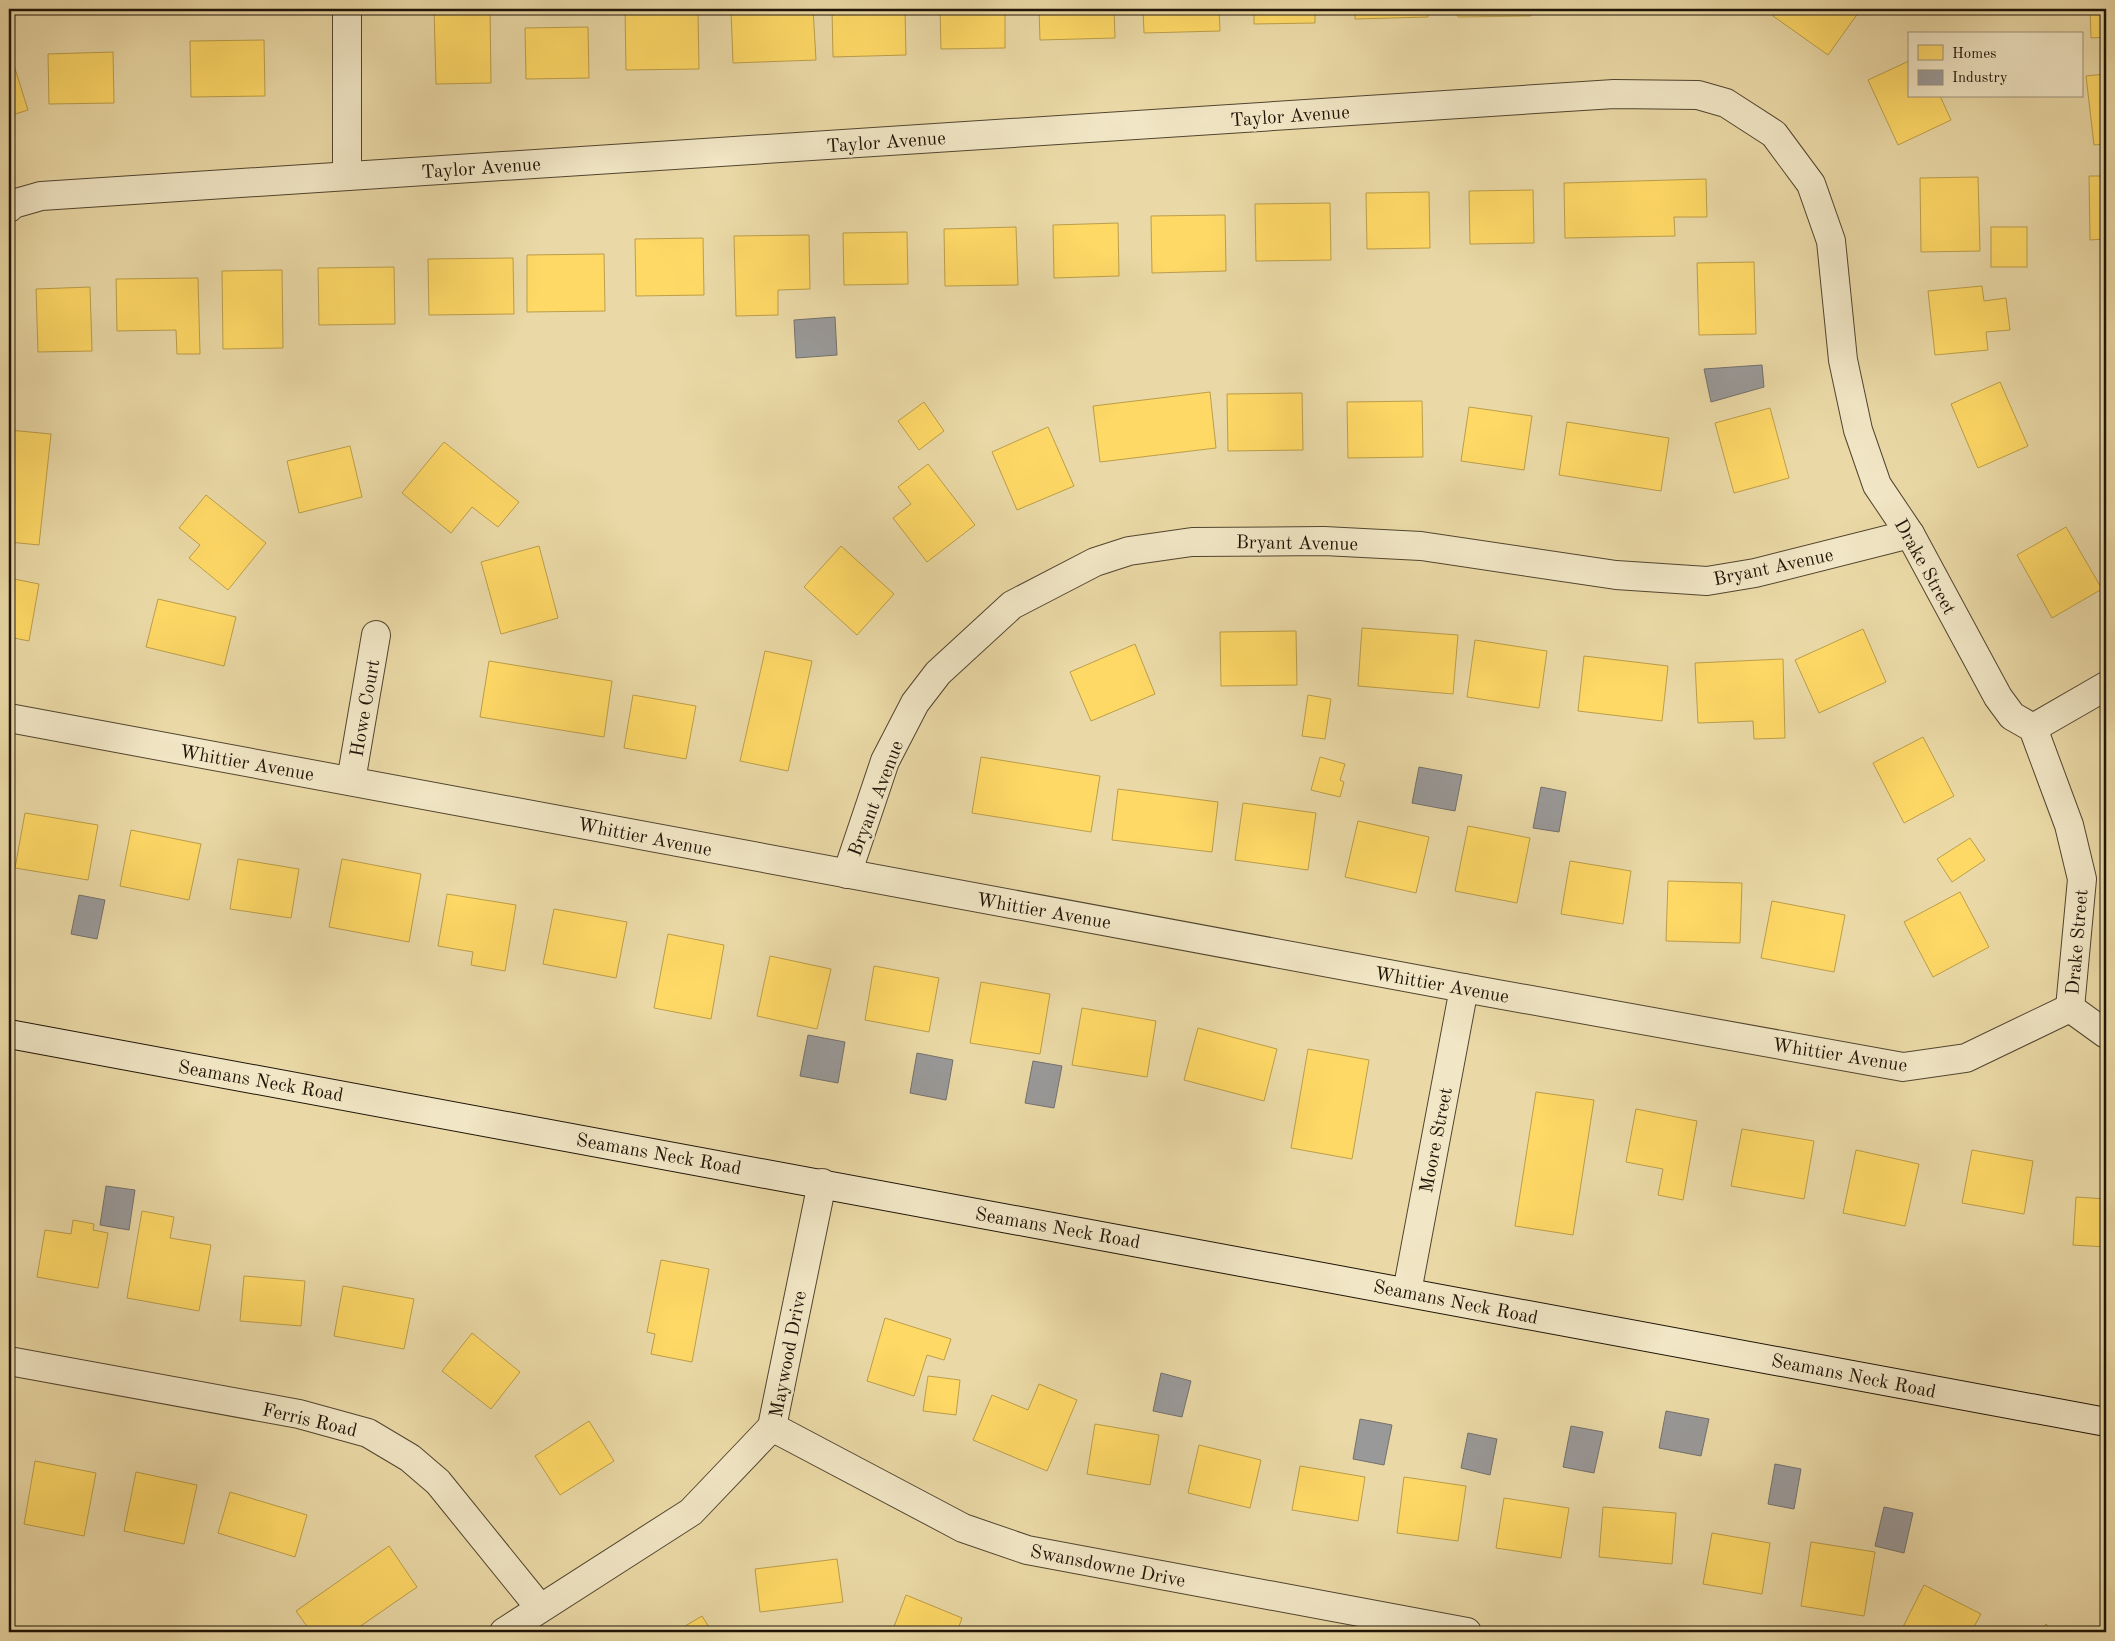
<svg xmlns="http://www.w3.org/2000/svg" width="2115" height="1641" font-family="'Old Standard TT',serif">
<rect width="100%" height="100%" fill="#ead9a6"/>
<filter id="stains"><feTurbulence type="fractalNoise" baseFrequency=".004" numOctaves="4"/><feColorMatrix values="0 0 0 0 .2 0 0 0 0 .09 0 0 0 0 .02 0 0 0 .5 -.17"/></filter>
<radialGradient id="worn" r=".72"><stop offset=".6" stop-color="#630" stop-opacity="0"/><stop offset="1" stop-color="#630" stop-opacity=".3"/></radialGradient>
<g fill="#ffd966" stroke="#bc9e4a">
<polygon points="434,9 490,9 491,83 436,84"/>
<polygon points="625,9 668,9 669,12 698,12 699,69 626,70"/>
<polygon points="813,9 816,60 733,63 731,11"/>
<polygon points="832,9 905,9 906,55 833,57"/>
<polygon points="940,9 1005,9 1005,48 941,49"/>
<polygon points="1039,9 1114,9 1115,38 1040,40"/>
<polygon points="1143,9 1219,9 1220,31 1144,33"/>
<polygon points="1254,9 1315,9 1315,23 1254,24"/>
<polygon points="1355,9 1428,9 1428,17 1355,19"/>
<polygon points="1457,9 1531,9 1531,16 1458,17"/>
<polygon points="1778,9 1861,9 1828,55 1773,16"/>
<polygon points="2090,9 2106,9 2106,37 2091,38"/>
<polygon points="588,27 589,78 526,79 525,28"/>
<polygon points="264,40 265,96 191,97 190,41"/>
<polygon points="113,52 114,103 49,104 48,54"/>
<polygon points="11,56 28,110 9,116 9,57"/>
<polygon points="1909,61 1909,96 1940,96 1951,120 1898,145 1868,80"/>
<polygon points="2106,74 2106,144 2094,145 2086,76"/>
<polygon points="2089,176 2106,176 2106,239 2090,240"/>
<polygon points="1978,177 1980,251 1921,252 1920,178"/>
<polygon points="1706,179 1707,217 1674,217 1675,236 1565,238 1564,183"/>
<polygon points="1533,190 1534,243 1470,244 1469,191"/>
<polygon points="1429,192 1430,248 1367,249 1366,193"/>
<polygon points="1330,203 1331,260 1256,261 1255,204"/>
<polygon points="1225,215 1226,271 1152,273 1151,216"/>
<polygon points="1118,223 1119,276 1054,278 1053,225"/>
<polygon points="1016,227 1018,285 945,286 944,229"/>
<rect x="1991" y="227" width="36" height="40"/>
<polygon points="907,232 908,284 844,285 843,233"/>
<polygon points="809,235 810,289 778,290 778,315 736,316 734,236"/>
<polygon points="703,238 704,295 636,296 635,239"/>
<polygon points="604,254 605,311 527,312 527,255"/>
<polygon points="513,258 514,314 429,315 428,259"/>
<polygon points="1754,262 1756,334 1699,335 1697,263"/>
<polygon points="394,267 395,324 319,325 318,268"/>
<polygon points="282,270 283,348 223,349 222,271"/>
<polygon points="198,278 200,354 177,354 176,330 117,331 116,279"/>
<polygon points="1982,286 1984,301 2006,298 2010,330 1986,332 1988,350 1935,355 1928,291"/>
<polygon points="90,287 92,351 38,352 36,289"/>
<polygon points="2000,382 2028,446 1978,468 1951,404"/>
<polygon points="1210,392 1216,448 1100,462 1093,406"/>
<polygon points="1302,393 1303,450 1228,451 1227,394"/>
<polygon points="1422,401 1423,457 1348,458 1347,402"/>
<polygon points="924,402 944,431 919,450 898,421"/>
<polygon points="1469,407 1532,416 1524,470 1461,461"/>
<polygon points="1770,408 1789,478 1734,493 1715,423"/>
<polygon points="1567,422 1669,438 1661,491 1559,475"/>
<polygon points="1048,427 1074,486 1017,510 992,452"/>
<polygon points="9,430 51,434 39,545 9,542"/>
<polygon points="444,442 519,502 498,527 472,507 451,533 402,493"/>
<polygon points="350,446 362,497 299,513 287,461"/>
<polygon points="928,464 975,525 927,562 893,518 911,504 898,487"/>
<polygon points="206,495 266,543 228,590 189,558 200,545 179,528"/>
<polygon points="2106,519 2106,534 2100,522"/>
<polygon points="2066,527 2102,589 2052,618 2017,555"/>
<polygon points="539,546 558,618 501,634 481,562"/>
<polygon points="841,546 894,594 857,635 804,587"/>
<polygon points="9,578 39,584 29,641 9,637"/>
<polygon points="158,599 236,617 224,666 146,647"/>
<polygon points="1362,628 1458,635 1453,694 1358,686"/>
<polygon points="1863,629 1886,682 1819,713 1795,660"/>
<polygon points="1296,631 1297,685 1221,686 1220,632"/>
<polygon points="1475,640 1547,651 1539,708 1467,697"/>
<polygon points="1135,644 1155,694 1091,721 1070,672"/>
<polygon points="765,651 812,661 788,771 740,761"/>
<polygon points="1584,656 1668,666 1662,721 1578,711"/>
<polygon points="1783,659 1785,738 1754,739 1753,721 1698,723 1695,663"/>
<polygon points="489,661 612,681 604,737 480,717"/>
<polygon points="633,695 696,706 686,759 624,748"/>
<polygon points="1308,695 1331,699 1325,739 1302,736"/>
<polygon points="1923,737 1954,796 1904,823 1873,763"/>
<polygon points="981,757 1100,776 1091,832 972,813"/>
<polygon points="1320,757 1345,764 1340,780 1344,782 1340,797 1311,790"/>
<polygon points="1118,789 1218,802 1212,852 1112,840"/>
<polygon points="1243,803 1316,813 1308,870 1235,860"/>
<polygon points="25,813 98,825 88,880 15,868"/>
<polygon points="1358,821 1429,837 1416,893 1345,877"/>
<polygon points="1468,826 1530,838 1517,903 1455,891"/>
<polygon points="131,830 201,844 189,900 120,886"/>
<polygon points="1970,838 1985,860 1952,882 1937,859"/>
<polygon points="238,859 299,869 291,918 230,909"/>
<polygon points="342,859 421,874 409,942 329,927"/>
<polygon points="1570,861 1631,871 1623,924 1561,914"/>
<polygon points="1668,881 1742,883 1740,943 1666,941"/>
<polygon points="1960,892 1989,947 1933,977 1904,922"/>
<polygon points="447,894 516,905 505,971 471,965 473,952 438,946"/>
<polygon points="1772,901 1845,915 1834,972 1761,958"/>
<polygon points="554,909 627,922 616,978 543,964"/>
<polygon points="668,934 724,945 711,1019 654,1008"/>
<polygon points="770,956 831,969 817,1029 757,1016"/>
<polygon points="874,966 939,978 929,1032 865,1020"/>
<polygon points="981,982 1050,994 1040,1054 970,1043"/>
<polygon points="1082,1008 1156,1021 1147,1077 1072,1065"/>
<polygon points="1198,1028 1277,1049 1264,1101 1184,1080"/>
<polygon points="1308,1049 1369,1060 1352,1159 1291,1148"/>
<polygon points="1536,1092 1594,1100 1573,1235 1515,1226"/>
<polygon points="1636,1109 1697,1121 1683,1200 1658,1195 1663,1169 1626,1162"/>
<polygon points="1742,1129 1814,1141 1804,1199 1731,1186"/>
<polygon points="1856,1150 1919,1164 1905,1226 1843,1213"/>
<polygon points="1972,1150 2033,1161 2024,1214 1962,1203"/>
<polygon points="2076,1197 2106,1199 2106,1247 2073,1245"/>
<polygon points="142,1211 174,1217 170,1238 211,1245 199,1311 127,1298"/>
<polygon points="73,1220 94,1224 93,1230 108,1233 98,1288 37,1277 45,1230 71,1234"/>
<polygon points="661,1260 709,1269 692,1362 651,1354 655,1334 647,1332"/>
<polygon points="244,1276 305,1281 301,1326 240,1321"/>
<polygon points="343,1286 414,1299 404,1349 334,1336"/>
<polygon points="885,1318 951,1339 944,1360 927,1355 914,1396 867,1381"/>
<polygon points="472,1333 520,1372 491,1409 442,1371"/>
<polygon points="928,1376 960,1380 956,1415 923,1411"/>
<polygon points="1039,1384 1077,1400 1047,1471 973,1440 992,1395 1028,1410"/>
<polygon points="589,1421 614,1461 560,1495 535,1456"/>
<polygon points="1095,1424 1159,1435 1150,1485 1087,1474"/>
<polygon points="1199,1445 1261,1460 1250,1508 1188,1493"/>
<polygon points="35,1461 96,1473 84,1536 24,1524"/>
<polygon points="1300,1466 1365,1477 1358,1521 1292,1510"/>
<polygon points="136,1472 197,1485 184,1544 124,1531"/>
<polygon points="1404,1477 1466,1486 1458,1541 1397,1533"/>
<polygon points="230,1492 307,1515 295,1557 218,1533"/>
<polygon points="1504,1498 1569,1508 1561,1558 1496,1548"/>
<polygon points="1603,1507 1676,1513 1672,1564 1599,1557"/>
<polygon points="1712,1533 1770,1543 1762,1594 1703,1584"/>
<polygon points="1811,1542 1875,1552 1864,1616 1801,1606"/>
<polygon points="389,1546 417,1587 352,1632 311,1632 296,1611"/>
<polygon points="837,1559 843,1602 760,1612 755,1569"/>
<polygon points="1924,1585 1981,1614 1971,1632 1912,1632 1903,1627"/>
<polygon points="906,1595 962,1618 957,1632 892,1632"/>
<polygon points="702,1616 712,1632 675,1632"/>
<polygon points="2046,1624 2054,1632 2038,1632"/>
</g>
<g fill="#999" stroke="#74716d">
<polygon points="835,317 837,355 796,358 794,320"/>
<polygon points="1762,365 1764,387 1711,402 1704,369"/>
<polygon points="1419,767 1462,775 1455,811 1412,803"/>
<polygon points="1541,787 1566,792 1559,832 1533,828"/>
<polygon points="79,895 105,900 97,939 71,934"/>
<polygon points="808,1035 845,1042 838,1083 800,1076"/>
<polygon points="917,1053 953,1060 946,1100 910,1093"/>
<polygon points="1033,1061 1062,1066 1054,1108 1025,1103"/>
<polygon points="106,1186 135,1190 129,1230 100,1225"/>
<polygon points="1161,1373 1191,1381 1182,1417 1153,1411"/>
<polygon points="1666,1411 1709,1419 1701,1456 1659,1448"/>
<polygon points="1360,1419 1392,1425 1384,1465 1353,1459"/>
<polygon points="1571,1426 1603,1432 1594,1473 1563,1467"/>
<polygon points="1468,1433 1497,1439 1490,1475 1461,1468"/>
<polygon points="1775,1464 1801,1469 1794,1509 1768,1504"/>
<polygon points="1884,1507 1913,1513 1904,1553 1875,1546"/>
</g>
<g fill="none" stroke-linecap="round" stroke-linejoin="round">
<defs>
<g id="minor">
<polyline points="347,176 347,9"/>
<polyline points="9,208 13,204 41,196 1614,94 1698,95 1726,103 1774,134 1811,184 1831,241 1843,360 1858,430 1877,485 1910,534 1998,697 2012,716 2033,728 2069,825 2082,879 2070,1008"/>
<polyline points="9,718 1464,988 1903,1067 1966,1058 2070,1008"/>
<polyline points="2033,728 2106,686"/>
<polyline points="351,781 376,635"/>
<polyline points="847,874 885,761 915,703 938,673 1012,605 1095,562 1129,551 1192,542 1324,541 1421,546 1616,575 1707,581 1755,573 1910,534"/>
<polyline points="2070,1008 2106,1034"/>
<polyline points="1407,1292 1464,988"/>
<polyline points="9,1361 299,1414 368,1433 410,1458 438,1482 540,1608"/>
<polyline points="772,1427 963,1528 1027,1550 1467,1632"/>
<polyline points="504,1632 691,1512 772,1427 822,1183"/>
</g>
<polyline id="secondary" points="9,1034 2106,1422"/>
</defs>
<use href="#minor" stroke="#52452f" stroke-width="30"/>
<use href="#secondary" stroke="#1f1407" stroke-width="30"/>
<use href="#minor" stroke="#f1e6c5" stroke-width="28"/>
<use href="#secondary" stroke="#f1e6c5" stroke-width="28"/>
</g>
<g text-anchor="middle" stroke-width="5" stroke-linejoin="round" paint-order="stroke">
<g font-size="19" fill="#1f1407" stroke="#f1e6c5">
<text transform="translate(1290 115) rotate(-4)" y="7">Taylor Avenue</text>
<text transform="translate(886 141) rotate(-4)" y="7">Taylor Avenue</text>
<text transform="translate(481 167) rotate(-4)" y="7">Taylor Avenue</text>
<text transform="translate(1297 542) rotate(1)" y="7">Bryant Avenue</text>
<text transform="translate(1773 566) rotate(-12)" y="7">Bryant Avenue</text>
<text transform="translate(1926 566) rotate(61)" y="7">Drake Street</text>
<text transform="translate(364 708) rotate(-80)" y="7">Howe Court</text>
<text transform="translate(247 762) rotate(10)" y="7">Whittier Avenue</text>
<text transform="translate(875 798) rotate(-69)" y="7">Bryant Avenue</text>
<text transform="translate(645 836) rotate(11)" y="7">Whittier Avenue</text>
<text transform="translate(1044 910) rotate(10)" y="7">Whittier Avenue</text>
<text transform="translate(2076 942) rotate(-85)" y="7">Drake Street</text>
<text transform="translate(1442 984) rotate(10)" y="7">Whittier Avenue</text>
<text transform="translate(1840 1054) rotate(9)" y="7">Whittier Avenue</text>
<text transform="translate(261 1080) rotate(10)" y="7">Seamans Neck Road</text>
<text transform="translate(1435 1140) rotate(-79)" y="7">Moore Street</text>
<text transform="translate(659 1153) rotate(10)" y="7">Seamans Neck Road</text>
<text transform="translate(1058 1227) rotate(10)" y="7">Seamans Neck Road</text>
<text transform="translate(1456 1301) rotate(11)" y="7">Seamans Neck Road</text>
<text transform="translate(787 1354) rotate(-79)" y="7">Maywood Drive</text>
<text transform="translate(1854 1375) rotate(11)" y="7">Seamans Neck Road</text>
<text transform="translate(310 1419) rotate(13)" y="7">Ferris Road</text>
<text transform="translate(1108 1565) rotate(11)" y="7">Swansdowne Drive</text>
</g>
</g>
<rect width="2115" height="1641" fill="none" stroke="#ead9a6" stroke-width="30"/>
<rect x="10" y="10" width="2095" height="1621" fill="none" stroke="#1f1407" stroke-width="2.5"/>
<rect x="15" y="15" width="2085" height="1611" fill="none" stroke="#1f1407"/>
<rect x="1908" y="32" width="175" height="65" fill="#f1e6c5" stroke="#9d9279"/>
<rect x="1918" y="45" width="25" height="15" fill="#ffd966" stroke="#9d9279"/>
<text x="1952" y="58" font-size="15" fill="#1f1407">Homes</text>
<rect x="1918" y="70" width="25" height="15" fill="#999999" stroke="#9d9279"/>
<text x="1952" y="82" font-size="15" fill="#1f1407">Industry</text>
<rect width="100%" height="100%" filter="url(#stains)"/>
<rect width="100%" height="100%" fill="url(#worn)"/>
</svg>
